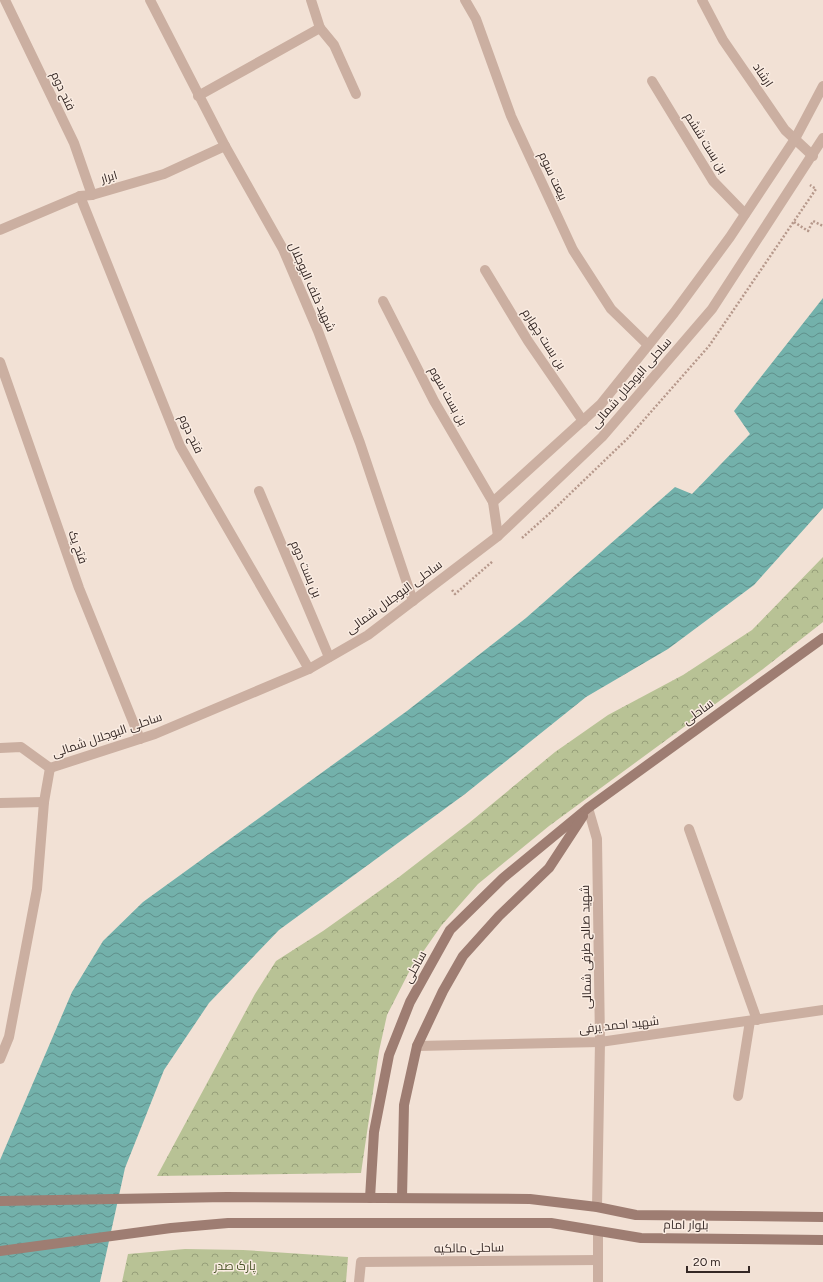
<svg xmlns="http://www.w3.org/2000/svg" width="823" height="1282" font-family="Figtree,Cairo,sans-serif">
<defs>
<pattern id="forest-crowns" width="20" height="18" patternUnits="userSpaceOnUse"><rect width="20" height="18" fill="#b8c295"/><path d="M2 6a3 3 0 1 1 6 0M12 15a3 3 0 1 1 6 0" fill="none" stroke="#969e79"/></pattern>
<pattern id="water-waves" width="16" height="10" patternUnits="userSpaceOnUse"><rect width="16" height="10" fill="#73b1ab"/><path d="M0 5q4-4 8 0t8 0" fill="none" stroke="#5f908b"/></pattern>
</defs>
<rect width="100%" height="100%" fill="#f2e1d5"/>
<g fill="url(#forest-crowns)">
<polygon points="823,557 823,622 763,669 549,826 478,884 441,926 409,972 387,1015 379,1051 361,1173 157,1176 255,994 276,961 323,931 399,877 469,823 555,752 608,715 683,675 752,630"/>
<polygon points="185,1249 243,1250 348,1257 346,1282 122,1282 128,1254"/>
</g>
<polygon fill="url(#water-waves)" points="823,298 823,508 754,585 668,649 586,697 465,794 279,930 209,1003 164,1070 125,1168 100,1282 0,1282 0,1160 72,992 103,941 143,902 407,711 526,618 675,487 692,494 750,434 734,411"/>
<g fill="none" stroke-linecap="round" stroke-linejoin="round">
<g stroke="#b6988b" stroke-width="2.5" stroke-dasharray="2 2" stroke-linecap="butt">
<polyline points="794,222 808,231 813,221 823,226"/>
<polyline points="522,538 549,514 628,438 709,346 816,189 810,185"/>
<polyline points="452,590 455,594 493,561"/>
</g>
<g stroke="#cbafa1" stroke-width="10">
<polyline points="320,28 334,45 356,94"/>
<polyline points="652,81 713,181 745,214"/>
<polyline points="485,270 528,341 583,421"/>
<polyline points="383,301 434,401 493,502"/>
<polyline points="689,829 757,1020"/>
<polyline points="738,1096 750,1021"/>
</g>
<g stroke="#cbafa1" stroke-width="10">
<polyline points="5,0 74,143 92,195"/>
<polyline points="150,0 225,146 283,249 318,331 360,443 413,601"/>
<polyline points="465,0 476,19 511,116 573,250 611,309 648,345"/>
<polyline points="702,0 723,40 785,130 813,156"/>
<polyline points="198,96 320,28 311,0"/>
<polyline points="80,196 180,446 309,669"/>
<polyline points="0,230 80,196 92,195 164,174 225,146"/>
<polyline points="0,362 79,588 140,739"/>
<polyline points="259,491 329,657"/>
<polyline points="498,536 493,502 601,404 674,313 730,237 795,139 823,86"/>
<polyline points="0,748 21,747 50,768"/>
<polyline points="50,768 155,734 309,669 368,635 498,536 602,437 712,309 823,138"/>
<polyline points="0,803 44,802"/>
<polyline points="588,808 597,839 600,1042 597,1207"/>
<polyline points="417,1046 600,1042 823,1010"/>
<polyline points="0,1059 9,1037 37,889 44,802 50,768"/>
<polyline points="359,1282 361,1262 598,1260"/>
<polyline points="598,1282 598,1231"/>
</g>
<g stroke="#9e7d72" stroke-width="10">
<polyline points="370,1198 374,1132 389,1055 410,1002 450,930 503,878 588,808 823,638"/>
<polyline points="402,1198 404,1105 417,1046 443,991 463,956 499,916 549,868 583,816"/>
<polyline points="0,1201 227,1197 530,1199 597,1207 636,1215 823,1217"/>
<polyline points="0,1251 171,1228 228,1223 551,1223 641,1238 823,1240"/>
</g>
</g>
<g text-anchor="middle" stroke-width="3" stroke-linejoin="round" paint-order="stroke">
<g font-size="12" fill="#342724" stroke="#faece2">
<text transform="translate(763 75) rotate(56)" y="4">ارشاد</text>
<text transform="translate(63 91) rotate(65)" y="4">فتح دوم</text>
<text transform="translate(706 143) rotate(58)" y="4">بن بست ششم</text>
<text transform="translate(553 176) rotate(65)" y="4">بیعت سوم</text>
<text transform="translate(109 177) rotate(-16)" y="4">ابرار</text>
<text transform="translate(312 287) rotate(66)" y="4">شهید خلف البوجلال</text>
<text transform="translate(544 339) rotate(57)" y="4">بن بست چهارم</text>
<text transform="translate(631 383) rotate(-49)" y="4">ساحلی البوجلال شمالی</text>
<text transform="translate(448 396) rotate(61)" y="4">بن بست سوم</text>
<text transform="translate(191 434) rotate(65)" y="4">فتح دوم</text>
<text transform="translate(78 547) rotate(70)" y="4">فتح یک</text>
<text transform="translate(306 569) rotate(67)" y="4">بن بست دوم</text>
<text transform="translate(394 597) rotate(-36)" y="4">ساحلی البوجلال شمالی</text>
<text transform="translate(698 712) rotate(-36)" y="4">ساحلی</text>
<text transform="translate(107 735) rotate(-19)" y="4">ساحلی البوجلال شمالی</text>
<text transform="translate(586 947) rotate(-91)" y="4">شهید صالح طرفی شمالی</text>
<text transform="translate(415 967) rotate(-61)" y="4">ساحلی</text>
<text transform="translate(619 1025) rotate(-6)" y="4">شهید احمد یرفی</text>
<text transform="translate(686 1225) rotate(1)" y="4">بلوار امام</text>
<text transform="translate(469 1248) rotate(-1)" y="4">ساحلی مالکیه</text>
</g>
<g font-size="12" fill="#495427" stroke="#faece2">
<text x="235" y="1270">پارک صدر</text>
</g>
</g>
<path d="M687 1266v6h62v-6" fill="none" stroke="#342724" stroke-width="2"/>
<text x="693" y="1266" font-size="12" fill="#342724" stroke="#faece2" stroke-width="3" paint-order="stroke">20 m</text>
</svg>
